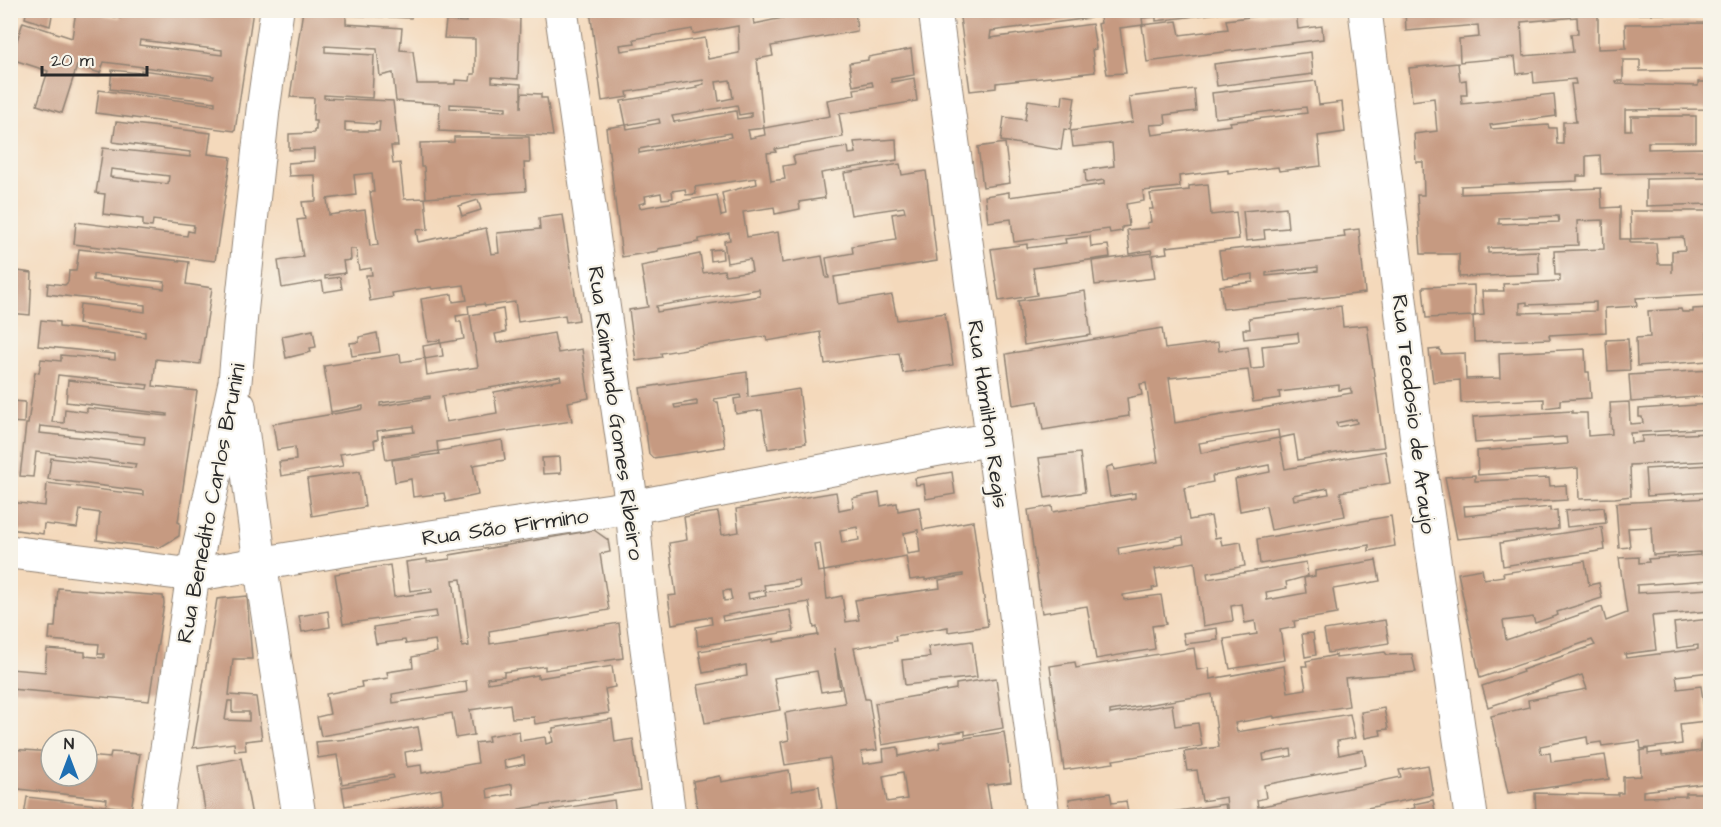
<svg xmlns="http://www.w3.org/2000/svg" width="1721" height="827" font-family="'Architects Daughter',sans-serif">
<rect width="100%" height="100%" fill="#f7f3e8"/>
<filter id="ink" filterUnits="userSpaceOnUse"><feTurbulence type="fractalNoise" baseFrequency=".0167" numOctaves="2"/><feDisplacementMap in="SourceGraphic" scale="12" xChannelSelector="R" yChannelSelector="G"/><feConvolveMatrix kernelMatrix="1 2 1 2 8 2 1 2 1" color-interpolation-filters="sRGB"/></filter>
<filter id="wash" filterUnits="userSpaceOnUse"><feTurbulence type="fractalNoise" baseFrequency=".008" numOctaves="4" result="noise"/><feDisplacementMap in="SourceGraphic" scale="24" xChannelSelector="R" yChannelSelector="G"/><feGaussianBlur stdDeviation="1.35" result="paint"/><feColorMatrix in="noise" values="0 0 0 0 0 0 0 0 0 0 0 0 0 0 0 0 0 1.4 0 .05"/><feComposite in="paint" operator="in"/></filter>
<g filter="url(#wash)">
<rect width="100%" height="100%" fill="#f4d9bb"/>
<g id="blocks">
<g fill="#c69a81" fill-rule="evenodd">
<polygon points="27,10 53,10 50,26 25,18"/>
<path d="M76,10L84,12L85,10H105L104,15L120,18V10H253L235,131L96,113L99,90L215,105V102L110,89L112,70L141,73V70L213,79L214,76L104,62L100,73L77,66L62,113L37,105L48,71L11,59L23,22L72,38ZM140,40L222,50V55L139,45Z"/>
<path d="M303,10H412L411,18L346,15V24L402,28L400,50L413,51L417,84H455V80L470,81L471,74H475V39L444,38L446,21L466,22V15L520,18L518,79L492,77V82L521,84V108L522,93L541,94V98H547L553,136L439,131L440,104L396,101L393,73L380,76L377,49L325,46V52L374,55L372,98L324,95V98L393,101L398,146H391L393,164L400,163L404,199L425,198L428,229L416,230L418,242L486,228L491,254L499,253L497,233L540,229L539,218L563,215L579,320L566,322L565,315L518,322L515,302L485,306L484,304L468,306L469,314L456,316L457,322H461L464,339L441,343L443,356L425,359L423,346L440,343V340L428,342L421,299L452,294L453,302L467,300L464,285L432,289L431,287L416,289L392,293L393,297L370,301L366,275H372L371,268L359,270L356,249H350L351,260L343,261L345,273L325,276V279L340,277L342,289L324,292L322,281L282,288L278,261L303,257L297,220L305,219L302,202L316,201L315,175L289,176L288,163L314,161V149L289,150V134L314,133V130H316V121H313L314,98L290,97ZM450,104L506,107V111L450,108ZM345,122L376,124V122H380L379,131H345ZM372,173L374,192H370L378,245L370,246L365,210L329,215L327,199L356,195L354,175Z"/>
<path d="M590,10H752L754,24L820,10H855L857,31L771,46L773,56L757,59L764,128L748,130L750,138L765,135L764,128L830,116L827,100L855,95L854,89L873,86L872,82L853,86L849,63L868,60V57L911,49L914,75L891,79V82L914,78L917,101L839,114L843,137L775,149L776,152L767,153L771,181L785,179L783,166L795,164L793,156L848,147L849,154L856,153L854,142L896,139L897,160L821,173L825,198L799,202L800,209L775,214L774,207L743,212L747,237L778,232L782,263L822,256L826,278H829L826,258L853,253L852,246L896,239L892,214L905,212L904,207L851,215L844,173L900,164L902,175L926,171L937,261L834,277L838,304L892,295L897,320L945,313L953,365L903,373L899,353L825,364L820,332L767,341L766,336L661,353L662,357L636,361L629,310L648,307L641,266L700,254L703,273L724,270L725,275L752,271L750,259L727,263L724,241L730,240L729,233L699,239V242L658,249V251L622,257L606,128L626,125L621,101L697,88L696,86L704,84L703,80L627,92L628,97L602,101ZM738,26L739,53L708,59L705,38L621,51L620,45L635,43L634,39L692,29L693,34ZM730,80L733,98L719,101L716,82ZM737,105L739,115L751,113V117L737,119L736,111L674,122L672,116ZM659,119L660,123L627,129L626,125ZM730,133L731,137L639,153V149ZM756,178L757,184L722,193L726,215L721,216L717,195L640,208L639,204L646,202L645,196L661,193L662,199L673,198L672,191L685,189L686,195L696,194L695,187ZM759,289L760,296L657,312L656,306Z"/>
<polygon points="959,10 1089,10 1090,18 991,31 990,38 1092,24 1096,49 1092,50 1095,72 996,83 996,88 970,91"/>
<polygon points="1099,10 1226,10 1226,12 1156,21 1156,17 1142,18 1143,25 1120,28 1126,73 1107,74 1098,24 1101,23"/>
<path d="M1405,10H1672V14H1598V49L1626,48L1625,24L1710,23V72L1705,73V70L1640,71V60H1623V81H1616L1617,84L1698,86V82H1710V109L1625,110V130H1631V116H1696V142H1648V149L1710,148V172L1601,174L1600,155L1586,156V176H1577V181L1461,186V194L1601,188L1602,208L1620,207V239H1630V243H1656L1658,264H1672V273V251L1685,250L1683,237L1631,239L1630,211H1710V294L1636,298L1637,306L1605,308L1606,332L1549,335L1550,339L1474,342L1473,316L1484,315L1482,291H1504L1503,284L1560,281V275H1555L1554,251L1604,249L1603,220L1577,221L1578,245L1488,248V253L1538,251L1539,274L1459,277V254H1421L1417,195H1424L1423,162H1416L1414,134L1437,131L1434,98L1412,101L1409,68L1458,63L1460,81L1466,80L1467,95H1461L1462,104L1554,94L1556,116L1490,125L1491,129L1548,125L1549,128H1556L1557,144H1563V122H1576L1571,84H1576L1575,79L1534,83L1533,72L1517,74L1515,57L1460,62L1459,39L1479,37L1478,25L1406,31ZM1577,17L1578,34H1571L1573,52L1523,56L1521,22ZM1558,216L1559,222L1499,224V218ZM1527,302V305L1596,302V311L1520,313V303Z"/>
<polygon points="1296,11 1298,29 1322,26 1323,39 1147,62 1142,25 1177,21 1180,35 1228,29 1226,20"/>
<polygon points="1311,52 1313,74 1217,86 1214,64"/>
<polygon points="1316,81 1319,105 1342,102 1345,132 1318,136 1321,166 1279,171 1278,167 1228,173 1228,170 1179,176 1180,187 1143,191 1144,201 1126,204 1129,226 1122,227 1122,231 1110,233 1109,229 1014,242 1011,219 988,222 985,196 1009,192 1009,197 1104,184 1104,180 1086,183 1085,170 1114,166 1112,143 1073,147 1071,131 1133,122 1129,97 1194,89 1196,111 1165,115 1166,124 1150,125 1152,135 1231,125 1230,122 1307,113 1306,107 1215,118 1212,93"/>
<polygon points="1063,95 1075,97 1070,130 1064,129 1061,150 1001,141 1004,117 1025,120 1028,100 1062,105"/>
<path d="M116,122L211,133L208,154L231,157L215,261L74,244L76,222L187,236L188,231L193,232L194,225L153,220L152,227L143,226V219L103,214L105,194L96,193L103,148L190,157V152L113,142ZM111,169L169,176L168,184L110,177Z"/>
<polygon points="454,137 529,137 530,163 524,163 526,191 426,198 424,167 421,167 420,143 454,142"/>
<polygon points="1005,143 1010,183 983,187 978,147"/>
<polygon points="1710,178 1710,204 1646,206 1646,179"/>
<polygon points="1208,184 1211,215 1236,212 1239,239 1166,247 1167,253 1152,255 1155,278 1095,285 1092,261 1152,253 1151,250 1130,254 1127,230 1148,228 1147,223 1151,222 1149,209 1153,209 1150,194 1189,190 1189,186"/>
<polygon points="478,200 481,210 462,216 459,206"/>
<polygon points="1286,207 1288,228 1264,230 1265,239 1246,241 1243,211"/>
<path d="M1359,229L1365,293L1223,309L1220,286L1253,282V274L1223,278L1219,251L1345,237L1344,231ZM1318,267V271L1266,276V273Z"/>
<polygon points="1090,236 1091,247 1108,245 1110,257 1033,268 1037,295 999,301 991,249 1027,244 1027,248 1066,243 1065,239"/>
<path d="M79,249L189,262L186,284L212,288L200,364L156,359L153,386L197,391L178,522L180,523L179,536L159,548L97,540L100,513L80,510L77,528L44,524L43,534L10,529V502L45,506L47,483L143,495V491L48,479L51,458L135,468L136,464L36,452L33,477L20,476L26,424H28L35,372L39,373L41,359L61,361V355L115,360V354L38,346L41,320L59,322V327L145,337V332L78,324L80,304L145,312V305L47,294L48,283L65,285L68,282L69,271H76ZM93,274L165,282L164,289L93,280ZM58,375L148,385L147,389L68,380L66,402L167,414V416L87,408V412L65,409L64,423L52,422ZM40,426L145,437L144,444L39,433Z"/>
<polygon points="722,249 723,259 711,261 710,250"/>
<polygon points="10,270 32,273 30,315 10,313"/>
<polygon points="1474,285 1475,316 1426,318 1423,287"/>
<polygon points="1085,291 1091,335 1024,345 1018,301"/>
<path d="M1341,306L1343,327L1367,325L1384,447L1352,450L1298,460L1294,435L1279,438L1278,430L1199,443L1201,453L1279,438L1285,469L1385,451L1390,483L1340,492L1345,516L1271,530L1266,506L1240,511L1235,479L1270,472L1269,465L1212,476L1213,482L1184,488L1189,520L1211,516L1215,538L1220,537L1222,545L1241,542L1245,566L1207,573L1208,579L1306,562L1308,576L1286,582L1287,588L1266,592L1267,600L1306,593L1304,578L1315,576V571L1376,560L1380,581L1333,589L1337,614L1294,621L1295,627L1280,630L1285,660L1230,669L1224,639L1257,634L1255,621L1245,623L1242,604L1231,606L1233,621L1203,626L1195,562L1155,569L1158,587L1152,588L1153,590L1123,595L1124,600L1161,595L1166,624L1152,626L1155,649L1096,659L1087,606L1042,613L1028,510L1052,506L1053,512L1135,498V493L1110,497L1106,471L1107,467L1113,465L1114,470L1158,462L1146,383L1140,384L1142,395L1127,398L1129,416L1043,430L1038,401L1013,405L1006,354L1162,328L1165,349L1218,342L1219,351L1248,347L1251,369L1264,368L1262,346L1299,342L1298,333L1244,339L1243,329H1250L1249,318ZM1248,370L1253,402L1280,398L1279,392L1339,385V390L1350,388L1352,393L1175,423L1169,378ZM1356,419L1357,423L1338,427L1336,423ZM1328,488L1329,494L1294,500L1293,495ZM1183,537L1184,544L1119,555L1118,548Z"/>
<polygon points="1710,308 1710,333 1707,333 1709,361 1637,366 1636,338 1650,337 1648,311 1681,309 1682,312 1693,312 1693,309"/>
<path d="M503,309L506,332L495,334L497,343L554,333L558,353L582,349L589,398L568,402L572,421L437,442L438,451L386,460L382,436L414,432L413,426L377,431L378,439L374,440L375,448L340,454L343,466L281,476L279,462L296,460L295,447L277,450L273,424L363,409V406L331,412L324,366L400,354L401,362L425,358L427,375L478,367L470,315ZM560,376L561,380L494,392L497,413L446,422L442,396ZM430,396V398L380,406V403Z"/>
<polygon points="313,330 316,347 310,348 311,352 286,358 282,336"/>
<polygon points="377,333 380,352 352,356 350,343 359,342 359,337"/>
<polygon points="1628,339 1630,370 1608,371 1606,340"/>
<polygon points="1440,349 1441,354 1465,353 1466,379 1500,378 1499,353 1585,349 1586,372 1589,372 1591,398 1560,400 1560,406 1544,408 1544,399 1461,403 1460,380 1433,382 1429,350"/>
<polygon points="1710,370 1710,396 1631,402 1629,375"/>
<path d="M747,372L748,397L799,389L806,443L768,449L762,410L736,414L734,399L741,398L740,395L714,399L715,402H718L725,447L653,458L649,454L640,388ZM697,401V405L675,408L674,405Z"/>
<polygon points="10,396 13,396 12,401 25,402 24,423 10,422"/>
<polygon points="1629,402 1630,424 1643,423 1642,417 1639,417 1639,409 1710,404 1710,428 1630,433 1631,443 1642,442 1642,436 1710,433 1710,461 1630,465 1631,496 1615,498 1579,499 1578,468 1478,475 1477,451 1567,444 1566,437 1475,443 1473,417 1572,411 1572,413 1587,413 1588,436 1612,434 1610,403"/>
<polygon points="502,440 505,460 473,465 478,495 446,502 444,493 413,497 411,479 395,482 392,460 439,454 438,451"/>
<polygon points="1080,453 1085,492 1045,498 1039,458"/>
<polygon points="560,457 561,473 543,474 542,458"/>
<polygon points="1710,465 1710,492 1647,496 1645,469"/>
<polygon points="360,471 365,507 312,516 307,479"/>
<polygon points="952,472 955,494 926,499 924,484 916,485 915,478"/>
<polygon points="1475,475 1475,481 1549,478 1550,486 1566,485 1567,500 1464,506 1465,516 1550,507 1550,511 1557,510 1558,529 1457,539 1445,477"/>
<path d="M836,492L839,510L854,507L852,498L879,493L881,506L897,503L898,511L919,507L923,530L973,521L988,626L948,632V627L895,636L896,641L854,648L865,699H869L877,750L861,752L863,764L884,761L883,749L898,747L899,756L940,748L939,742L1004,732L1011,782L987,785L992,816H945V813L927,816H807L838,810L830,758L785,765L781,742L789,740L785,713L845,703L834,648L840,689L821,692L817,671L774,678L780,710L705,723L698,685L747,676L746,665L703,673L699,651L774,639V642L818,635L817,627L814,628L809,602L767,608L722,616L723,621L790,610L794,631L698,646L696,627L712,624L711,617L672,624L668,596L676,595L669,543L687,540L684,517L718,512L722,535L739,532L736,509ZM857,527L859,540L842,543L840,530ZM918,530L920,552L907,554L904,533ZM820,543L824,571L906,556L910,580L925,578V580L963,574V576L939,580L940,588L855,600L859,620L846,622L842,596L827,599L824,571L818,572L814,544ZM799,580L800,587L765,592L766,596L749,599L748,593L765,590L764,585ZM730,590L732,600L724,601L723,591ZM903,772L907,799L887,802L883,776Z"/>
<polygon points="1710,498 1710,580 1637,585 1637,593 1710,589 1710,611 1652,616 1656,650 1625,654 1626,658 1698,649 1698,645 1677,648 1674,623 1710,619 1710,672 1676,676 1678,689 1701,686 1706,721 1680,724 1682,744 1641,749 1640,741 1602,746 1601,742 1588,744 1587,737 1540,746 1541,754 1550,753 1551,762 1605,755 1609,779 1508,793 1491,716 1529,707 1528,700 1587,689 1582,675 1488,707 1482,686 1523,672 1522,670 1595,645 1592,640 1480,678 1458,573 1482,569 1484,579 1504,576 1503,573 1585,561 1589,585 1599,583 1602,598 1557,612 1558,615 1535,623 1533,617 1503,621 1506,640 1602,607 1606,621 1627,613 1619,558 1639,557 1639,563 1649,562 1648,559 1700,555 1700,552 1653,555 1651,527 1628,528 1630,547 1619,548 1616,503"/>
<polygon points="1604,507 1606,523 1567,527 1565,511"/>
<polygon points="1391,516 1395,546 1369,551 1369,545 1260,564 1257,539"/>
<polygon points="1602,527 1605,550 1503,566 1500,543"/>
<path d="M594,530L608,540L610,552L600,554L609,610L489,631L490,644L619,623L623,658L545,670V666L504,672V676L487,678L488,683L538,675V678L612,666L615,687L605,689L609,713L535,724L534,717L512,718L510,704L470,710L474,735L456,738L452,713L321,736L317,717L330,714L326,694L362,687L361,682L388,678L387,672L413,668L412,657L437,652L435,640L406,644L405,640L376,644L373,627L437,617L436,611L343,624L335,574L390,565L394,597L432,592L431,588L410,591L406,562L427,559V562L450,559V555ZM461,579L469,646L462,647L453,580ZM466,681L467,692L393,703L392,694Z"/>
<polygon points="58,588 163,596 164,603 149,701 10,689 10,669 45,672 47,649 85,652 85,656 104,658 104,654 98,654 99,644 49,640 50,627 55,627"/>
<path d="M247,596L252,659H233L229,695L256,697L262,739L245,741L246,750L235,751L234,743L193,748L217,599ZM228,701H232V712H249V721L225,720Z"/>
<polygon points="328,611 330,627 302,632 299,616"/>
<polygon points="1385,620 1389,643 1328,653 1324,630"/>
<polygon points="1217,628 1218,640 1185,644 1183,633"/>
<polygon points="1313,633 1316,655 1305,657 1302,634"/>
<polygon points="972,641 977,677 905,685 902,660 930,657 928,647"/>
<path d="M1194,648L1197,670L1209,668L1210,679L1284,666L1288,692L1306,689L1302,666H1307L1306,661L1336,655V658L1385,652L1387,655L1412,654L1416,672L1345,678L1349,706L1274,718V716L1235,723L1237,732L1350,714L1355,738L1337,741L1339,755L1363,750L1366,765L1264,785L1266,798L1257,800L1258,807L1401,777L1399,770L1428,765L1433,795L1327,816H1228L1226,797L1202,801L1197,770L1187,771L1184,752L1219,747L1212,694L1110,711V714L1172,704L1175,726L1198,723L1202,746L1113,760L1114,763L1064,770L1050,666L1075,662L1076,668ZM1291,749L1292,756L1264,761L1263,754Z"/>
<polygon points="996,678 1003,728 965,735 965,731 882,745 875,703 956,689 956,684"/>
<polygon points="1384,708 1388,729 1380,730 1381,735 1365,738 1361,712"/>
<path d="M612,719L615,742L633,739L640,790L519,809L521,816H505L504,812L485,815V816H367L443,802L441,789L345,806L342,787L394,778L393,775L342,784L337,755L318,758L316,742L359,738L418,727L422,749L405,752L407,767L421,765L422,773L478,763L475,743L489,741L488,736L519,731L520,741L545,737L546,744L553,742L551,732H553V728ZM524,756L525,764L505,768L504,760ZM512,784L513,794L488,798L487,789Z"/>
<polygon points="1710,741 1710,783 1643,791 1643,797 1686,796 1686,793 1710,793 1710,816 1536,816 1535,793 1618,795 1618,793 1623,793 1623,777 1641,776 1640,751 1648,749 1648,754 1662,752 1662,756 1701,751 1701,742"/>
<path d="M10,749L51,752V776H87V756L110,758L111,752L140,754L130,816H24L27,797L106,806L107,799L10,788ZM108,806L127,808L126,814L107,811Z"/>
<polygon points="241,758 252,816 206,816 198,766"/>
<polygon points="789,770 792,791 819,786 822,808 772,816 698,816 693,781 720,776 721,782"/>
<polygon points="1110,793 1112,803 1126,801 1128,813 1106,816 1071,816 1069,799"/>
<polygon points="614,800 616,816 552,816 551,810"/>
<polygon points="1433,800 1436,816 1382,816 1415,808 1414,804"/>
<polygon points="1225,804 1227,816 1172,816 1172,812"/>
</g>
</g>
</g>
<g filter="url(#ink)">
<use href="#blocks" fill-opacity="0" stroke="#908273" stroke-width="1.5"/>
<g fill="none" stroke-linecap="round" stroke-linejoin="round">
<defs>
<g id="minor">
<polyline points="561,10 632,507 640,595 669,816"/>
<polyline points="935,10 1043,816"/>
<polyline points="1365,10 1418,449 1471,816"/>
<polyline points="239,406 260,563 299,816"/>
<polyline points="10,552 193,575 343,550 632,507 992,439"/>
<polyline points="157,816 193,575 235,382 240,324 263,110 277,10"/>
</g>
</defs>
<use href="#minor" stroke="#908273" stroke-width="35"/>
<use href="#minor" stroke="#fff" stroke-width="33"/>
</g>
</g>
<g text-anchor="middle" stroke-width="4.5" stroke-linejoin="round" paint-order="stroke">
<g font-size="22" fill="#2b2b2b" stroke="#f7f3e8">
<text transform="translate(617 413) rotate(82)" y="8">Rua Raimundo Gomes Ribeiro</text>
<text transform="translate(989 414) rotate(82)" y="8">Rua Hamilton Regis</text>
<text transform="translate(1415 414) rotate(83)" y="8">Rua Teodosio de Araujo</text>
<text transform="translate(210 503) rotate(-79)" y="8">Rua Benedito Carlos Brunini</text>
<text transform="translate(505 526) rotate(-8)" y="8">Rua São Firmino</text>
</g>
</g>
<rect width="1721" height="827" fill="none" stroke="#f7f3e8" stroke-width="36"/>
<g transform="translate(69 758)"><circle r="28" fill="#f7f3e8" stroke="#a5a39c" stroke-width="1.5"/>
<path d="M0-4.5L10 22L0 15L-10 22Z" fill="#1f6fb2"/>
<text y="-9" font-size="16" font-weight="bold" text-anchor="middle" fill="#2b2b2b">N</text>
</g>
<path d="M42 66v9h105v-9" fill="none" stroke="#2b2b2b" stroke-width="3"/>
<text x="51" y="66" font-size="18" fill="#2b2b2b" stroke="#f7f3e8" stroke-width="4.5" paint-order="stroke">20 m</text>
</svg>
